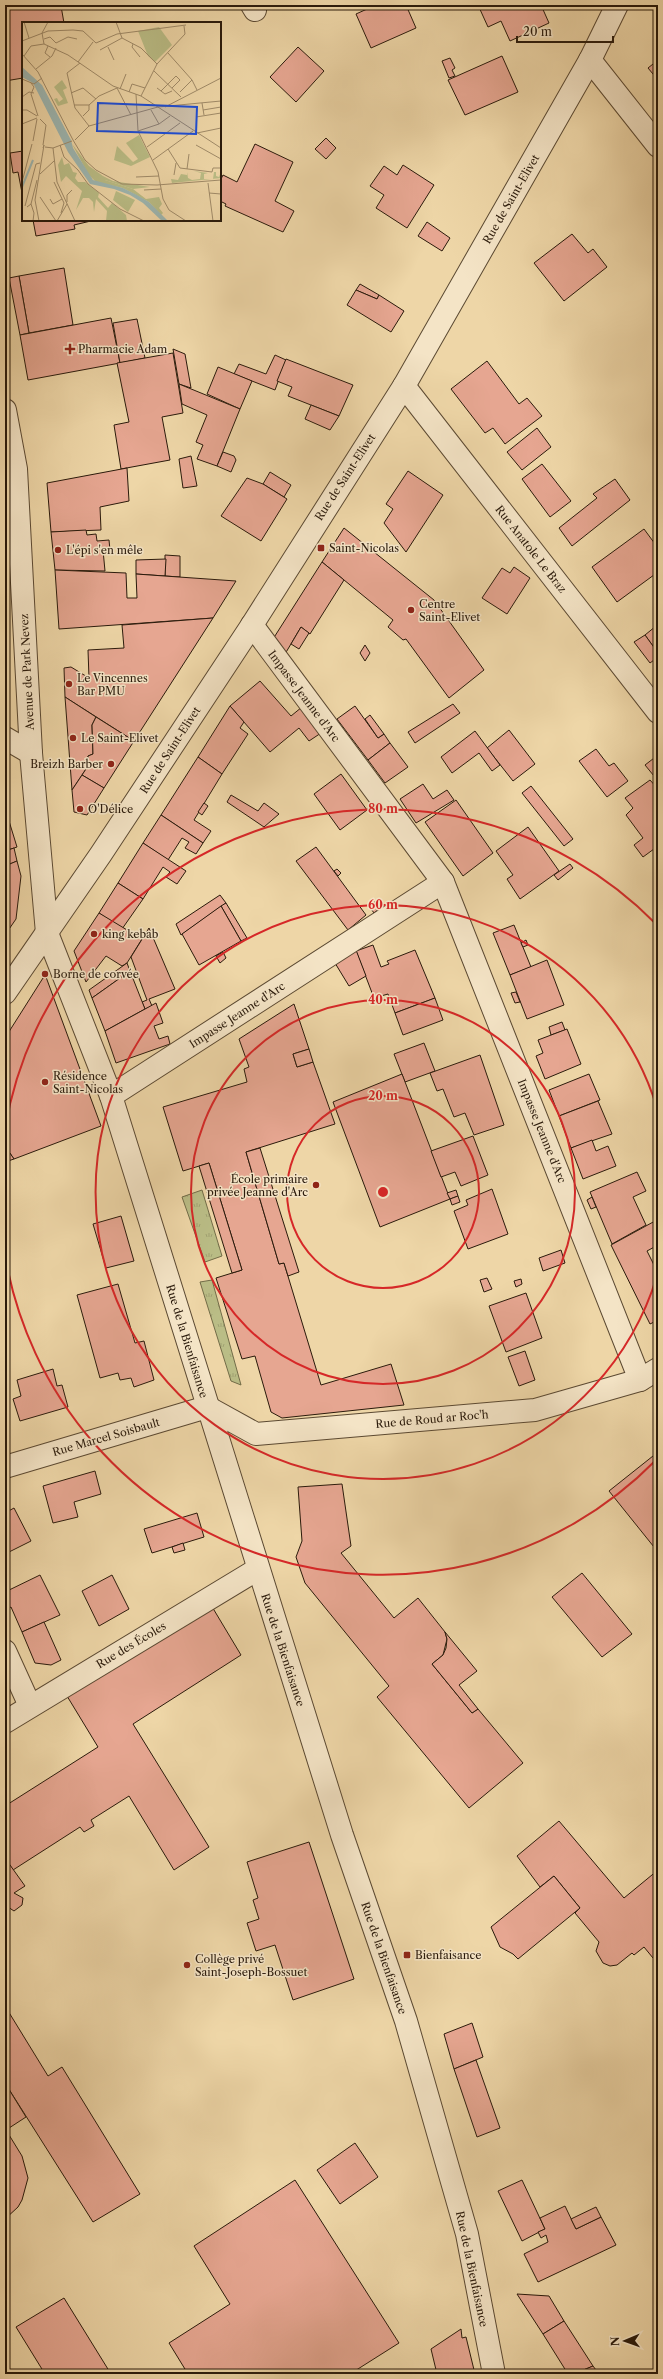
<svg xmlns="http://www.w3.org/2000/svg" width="663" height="2379" font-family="'Libre Caslon Text',serif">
<defs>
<pattern id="grass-tufts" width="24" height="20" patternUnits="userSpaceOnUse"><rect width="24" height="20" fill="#babd86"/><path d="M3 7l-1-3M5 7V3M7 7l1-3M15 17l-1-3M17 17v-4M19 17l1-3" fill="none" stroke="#a0a272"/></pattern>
</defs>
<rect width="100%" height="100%" fill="#eed6a7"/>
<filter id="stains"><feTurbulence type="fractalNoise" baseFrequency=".005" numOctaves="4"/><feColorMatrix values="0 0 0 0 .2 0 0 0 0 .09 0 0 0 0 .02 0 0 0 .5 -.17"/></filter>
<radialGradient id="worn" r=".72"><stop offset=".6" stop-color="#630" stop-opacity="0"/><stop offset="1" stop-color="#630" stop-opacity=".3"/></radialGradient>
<g fill="url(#grass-tufts)" stroke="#726c48">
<polygon points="202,1190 222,1256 205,1262 182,1197"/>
<polygon points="212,1280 241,1385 231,1381 200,1282"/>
</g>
<g fill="#e6a691" stroke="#2a1a0b">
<polygon points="5,5 46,5 47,9 61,6 64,23 23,23 23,78 5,81"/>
<polygon points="376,5 406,5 416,28 371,48 356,14"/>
<polygon points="478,5 541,5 549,23 510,41 501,21 488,27"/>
<polygon points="298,47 324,71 296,102 270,77"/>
<polygon points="502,56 518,92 465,115 448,80"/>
<polygon points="450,58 455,68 452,70 455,76 449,78 442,61"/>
<polygon points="658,60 658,80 648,68"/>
<polygon points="326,138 336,148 326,159 315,149"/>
<polygon points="255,144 293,162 275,201 294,211 283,232 225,206 226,204 220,201 220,181 223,175 237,182"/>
<polygon points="23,151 23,198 18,172 13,173 10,153"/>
<polygon points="403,165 434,185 407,228 376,208 384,195 370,186 384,166 397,175"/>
<polygon points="33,220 95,220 74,225 75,229 36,236"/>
<polygon points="427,222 450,238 442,251 418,236"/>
<polygon points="572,234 588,253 593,249 607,267 564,301 534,263"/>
<polygon points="64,268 73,325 29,333 19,276"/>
<polygon points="19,276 29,333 20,335 9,278"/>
<polygon points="360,284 379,295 377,299 356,290"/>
<polygon points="356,290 377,299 379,295 404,311 391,332 347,305"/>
<polygon points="111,318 120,363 28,380 20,335"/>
<polygon points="137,319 145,358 120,363 113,323"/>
<polygon points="173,349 185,354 191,388 179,384"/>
<polygon points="173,353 183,413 162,417 170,460 121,469 114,425 129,422 117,363"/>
<polygon points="275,355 286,360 275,390 234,374 239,364 266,374"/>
<polygon points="286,359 353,385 339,416 288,396 292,387 277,381"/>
<polygon points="487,361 519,404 527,398 542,416 505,444 493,428 485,433 451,389"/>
<polygon points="218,367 252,381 240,409 207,394"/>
<polygon points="179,384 240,409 217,466 197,459 203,445 196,442 207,415 182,404"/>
<polygon points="311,405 339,416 330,430 305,419"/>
<polygon points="537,428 551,447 522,470 507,452"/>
<polygon points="223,452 234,456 236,460 231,472 217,466"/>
<polygon points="191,456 197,486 183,488 179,459"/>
<polygon points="542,464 571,501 550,517 522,479"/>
<polygon points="127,468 129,501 100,507 101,530 51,532 47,483"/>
<polygon points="408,471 443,495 406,552 384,523 393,509 386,504"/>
<polygon points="270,472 291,485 284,497 263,484"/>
<polygon points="247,478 263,484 287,499 261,541 221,516"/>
<polygon points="615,479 630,500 572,546 559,528 597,498 593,494"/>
<polygon points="344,528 434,600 484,670 449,698 406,639 403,640 388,627 393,620 322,562"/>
<polygon points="644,529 658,548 658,572 617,602 592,567"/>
<polygon points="86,530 87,535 96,534 97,541 109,540 110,550 103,550 105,571 55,570 51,532"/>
<polygon points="165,555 180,556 180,577 165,576"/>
<polygon points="166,559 165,576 136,574 136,560"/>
<polygon points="322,562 344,580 310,634 301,627 285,654 273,639"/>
<polygon points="514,567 530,578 507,614 482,598 502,568 510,573"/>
<polygon points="55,570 126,573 127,598 137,598 136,574 236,581 213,618 59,629"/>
<polygon points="213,618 134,741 65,697 64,668 71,667 89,678 88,650 124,648 122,625"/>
<polygon points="656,626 658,629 658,653 645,635"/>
<polygon points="301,627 309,633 299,649 291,644"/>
<polygon points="645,635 658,653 658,657 650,663 634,642"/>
<polygon points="365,645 370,653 365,661 360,653"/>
<polygon points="260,681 291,716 302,707 321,733 309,741 299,728 270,752 230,706"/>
<polygon points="65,697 96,717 92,725 93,754 88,756 88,766 72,790"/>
<polygon points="453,704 460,713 415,743 408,732"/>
<polygon points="230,706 244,722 240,728 248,734 222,774 198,757"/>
<polygon points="355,706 378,738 384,734 390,743 368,760 337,719"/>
<polygon points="370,715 384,734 378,738 365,719"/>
<polygon points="96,717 134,741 104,788 82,775 88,766 88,756 93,754 92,725"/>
<polygon points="509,730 535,764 513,781 487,748"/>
<polygon points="475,731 500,765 492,771 479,753 452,773 441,757"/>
<polygon points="390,743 408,767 385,783 368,760"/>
<polygon points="596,749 609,766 614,763 628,781 607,797 579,761"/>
<polygon points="658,755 658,773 654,776 645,765"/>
<polygon points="198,757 222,774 194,820 211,831 203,843 161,815"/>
<polygon points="341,774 367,810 340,830 314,794"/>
<polygon points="82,775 104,788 87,815 74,812 72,790"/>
<polygon points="650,780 658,789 658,846 643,857 634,845 643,838 626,815 633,808 625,798"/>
<polygon points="423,784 433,799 447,790 454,800 416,823 400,799"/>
<polygon points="531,786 573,839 564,846 522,793"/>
<polygon points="231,795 258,811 264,803 279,814 264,827 227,802"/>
<polygon points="456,800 493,853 463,876 425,822"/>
<polygon points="204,803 208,806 202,815 198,812"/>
<polygon points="5,808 17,847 5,851"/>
<polygon points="161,815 203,843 196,854 185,848 189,842 182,838 168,860 143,843"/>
<polygon points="528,827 559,871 520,899 507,879 513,875 496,851"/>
<polygon points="143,843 186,871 177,884 166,877 170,872 163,867 143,899 118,883"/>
<polygon points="316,847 366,915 348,930 296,861"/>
<polygon points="14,848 17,861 5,866 5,851"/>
<polygon points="17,861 21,876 16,919 5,935 5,866"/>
<polygon points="570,864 573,868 558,880 554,875"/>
<polygon points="337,869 341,873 338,876 334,871"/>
<polygon points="118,883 143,899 122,929 99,913"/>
<polygon points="220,895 226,903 181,935 176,924"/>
<polygon points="379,899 383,906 374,913 369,906"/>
<polygon points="226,903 247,938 241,941 221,906"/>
<polygon points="221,906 241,941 199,965 182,934"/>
<polygon points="99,913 142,939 127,963 122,966 106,956 86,982 74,951"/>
<polygon points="514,925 531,967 510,975 493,933"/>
<polygon points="149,928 175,989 149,999 152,1006 145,1009 142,1002 147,1000 131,957"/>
<polygon points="526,940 528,945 523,947 521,943"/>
<polygon points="373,945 381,967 389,964 387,961 415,950 435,998 395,1013 388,994 374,998 356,951"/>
<polygon points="356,950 366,976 349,986 335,963"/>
<polygon points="223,952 226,958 220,963 216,956"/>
<polygon points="547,960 564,1005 527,1019 510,975"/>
<polygon points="127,963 130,971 92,998 89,990"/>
<polygon points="130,971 145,1009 105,1031 92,998"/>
<polygon points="46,977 101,1126 14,1159 5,1146 5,1038 43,978"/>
<polygon points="516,992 520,1002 515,1003 511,993"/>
<polygon points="435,998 443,1020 403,1035 395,1013"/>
<polygon points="156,1003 163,1023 154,1026 159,1039 168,1036 170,1044 116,1063 105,1031"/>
<polygon points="294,1004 309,1049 293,1054 297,1067 313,1062 335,1124 246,1152 279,1264 284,1263 321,1385 391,1364 404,1405 282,1418 271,1412 255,1356 242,1359 216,1278 242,1270 209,1163 183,1171 163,1107 247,1082 244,1069 249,1067 239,1039"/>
<polygon points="562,1022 565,1030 551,1035 549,1027"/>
<polygon points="567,1029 581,1064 545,1079 536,1056 543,1053 538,1040"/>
<polygon points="424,1043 435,1071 405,1082 394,1054"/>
<polygon points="309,1049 313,1062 297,1067 293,1054"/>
<polygon points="480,1055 504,1125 474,1135 465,1113 454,1117 443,1089 437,1091 430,1073"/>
<polygon points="402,1074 450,1199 380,1227 333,1102"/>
<polygon points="589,1074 600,1100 559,1116 549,1090"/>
<polygon points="598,1101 612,1134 571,1148 559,1116"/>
<polygon points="473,1136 488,1175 461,1186 455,1172 441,1177 431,1151"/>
<polygon points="592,1140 596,1151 608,1146 616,1166 583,1179 571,1148"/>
<polygon points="5,1146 14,1159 5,1162"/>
<polygon points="260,1148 299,1272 288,1276 284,1263 279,1264 246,1152"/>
<polygon points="209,1163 242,1270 232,1273 199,1166"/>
<polygon points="637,1172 646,1191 633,1197 646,1225 612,1244 590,1192"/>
<polygon points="492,1189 508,1234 468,1249 454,1211 468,1205 466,1200"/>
<polygon points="456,1190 458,1196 450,1199 447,1193"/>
<polygon points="458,1196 460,1202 452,1205 450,1199"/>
<polygon points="592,1197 596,1207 591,1209 587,1200"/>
<polygon points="121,1216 134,1261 106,1268 93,1224"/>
<polygon points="655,1221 658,1229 658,1245 647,1251 658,1273 658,1320 650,1324 611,1245"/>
<polygon points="561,1250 565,1263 543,1271 539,1258"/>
<polygon points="487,1278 492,1289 484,1292 480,1280"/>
<polygon points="521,1279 522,1284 516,1287 514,1281"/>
<polygon points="118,1284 135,1343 144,1341 154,1380 134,1387 131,1378 120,1380 118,1373 100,1378 77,1295"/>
<polygon points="526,1293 542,1338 506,1352 489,1306"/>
<polygon points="525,1351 535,1380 519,1386 508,1357"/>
<polygon points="53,1369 57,1386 62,1385 68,1407 20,1421 13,1399 21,1396 17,1380"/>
<polygon points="658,1452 658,1552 609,1491"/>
<polygon points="95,1471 101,1494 74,1502 78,1517 53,1523 43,1486"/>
<polygon points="342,1484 351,1546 341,1553 394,1618 418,1598 445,1632 447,1639 443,1655 432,1664 472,1713 478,1709 523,1763 469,1808 377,1697 389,1686 305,1583 296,1557 302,1541 298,1487"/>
<polygon points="14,1508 31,1541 5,1554 5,1513"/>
<polygon points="197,1513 204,1537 152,1553 144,1529"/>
<polygon points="183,1543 185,1550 174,1553 172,1547"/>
<polygon points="582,1573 632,1634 602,1657 552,1597"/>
<polygon points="40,1575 60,1615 22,1632 11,1607 5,1610 5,1592"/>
<polygon points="112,1575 129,1609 99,1626 82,1591"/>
<polygon points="211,1605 241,1655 133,1724 209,1847 174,1870 129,1796 91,1820 94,1826 84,1832 80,1827 13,1870 5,1858 5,1806 98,1747 67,1696"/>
<polygon points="44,1622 61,1660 51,1665 35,1663 22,1632"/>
<polygon points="445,1632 477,1671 459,1685 478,1709 472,1713 432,1664 443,1655 446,1648 447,1639"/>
<polygon points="559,1821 624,1898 658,1870 658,1954 653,1958 644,1947 634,1955 632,1953 617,1965 610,1966 603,1963 596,1951 599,1942 575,1913 580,1908 554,1876 540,1887 517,1856"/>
<polygon points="309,1842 354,1979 293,2000 275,1945 256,1951 247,1923 259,1919 253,1900 258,1898 247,1862"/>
<polygon points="5,1858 25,1886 14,1893 23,1898 22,1905 14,1911 8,1907 7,1898 5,1899"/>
<polygon points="554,1876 580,1908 518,1959 513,1954 500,1947 491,1927"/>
<polygon points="5,2006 48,2076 62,2067 140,2194 93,2222 5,2083"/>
<polygon points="472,2023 483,2057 454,2069 444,2034"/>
<polygon points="476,2060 500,2128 477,2137 454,2069"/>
<polygon points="5,2083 26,2117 6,2130 22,2156 28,2178 22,2200 18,2207 5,2219"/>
<polygon points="355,2143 378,2177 340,2204 317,2170"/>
<polygon points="295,2180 399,2343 350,2374 188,2374 169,2343 230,2304 194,2246"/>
<polygon points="522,2180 545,2229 522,2241 498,2191"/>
<polygon points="565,2206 576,2229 601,2217 616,2245 538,2282 524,2254 548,2242 546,2235 541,2238 538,2232 545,2229 540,2218"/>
<polygon points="596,2207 601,2217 576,2229 571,2219"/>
<polygon points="517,2294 549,2296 564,2321 543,2334"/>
<polygon points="64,2298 111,2374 45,2374 16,2327"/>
<polygon points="564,2321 593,2366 574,2374 568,2374 543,2334"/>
<polygon points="461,2329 462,2338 466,2337 475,2374 437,2374 431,2349"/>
<polygon points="593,2366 599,2374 574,2374"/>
</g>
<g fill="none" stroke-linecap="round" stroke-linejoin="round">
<defs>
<g id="minor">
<polyline points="252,5 255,10"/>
<polyline points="590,60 658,146"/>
<polyline points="404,386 658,712"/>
<polyline points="252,625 443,882 640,1380"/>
<polyline points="5,738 31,753"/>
<polyline points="5,993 101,854 252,625 404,386 590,60 617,5"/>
<polyline points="111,1096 443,882"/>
<polyline points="5,1467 207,1407 256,1434 535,1410 640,1380 658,1369"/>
<polyline points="5,1651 30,1706"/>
<polyline points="5,1722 258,1569"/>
</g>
<polyline id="tertiary" points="5,410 16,469 31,753 47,933 111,1096 342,1835 406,2021 467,2234 494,2374"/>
</defs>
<use href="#minor" stroke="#5b4932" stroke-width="24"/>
<use href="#tertiary" stroke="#5b4932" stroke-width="24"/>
<use href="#minor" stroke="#f4e4c6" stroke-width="22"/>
<use href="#tertiary" stroke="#f4e4c6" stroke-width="22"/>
</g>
<g fill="none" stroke="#d62828" stroke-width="2">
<circle cx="383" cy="1192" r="96"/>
<circle cx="383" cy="1192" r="192"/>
<path d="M657 1276A287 287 0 1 1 657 1108"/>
<path d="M656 1460A383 383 0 0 1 5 1255M5 1129A383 383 0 0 1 656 924"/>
</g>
<g fill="#8f2418" stroke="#f4e4c6" stroke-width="1.5">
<path d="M68 343h4v4h4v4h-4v4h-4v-4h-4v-4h4z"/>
<rect x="317" y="544" width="8" height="8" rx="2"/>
<circle cx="58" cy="550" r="4"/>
<circle cx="411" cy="610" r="4"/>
<circle cx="69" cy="684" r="4"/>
<circle cx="73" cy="738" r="4"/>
<circle cx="111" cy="764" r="4"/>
<circle cx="80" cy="809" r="4"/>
<circle cx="94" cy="934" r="4"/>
<circle cx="45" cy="974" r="4"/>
<circle cx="45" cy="1082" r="4"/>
<circle cx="316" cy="1185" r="4"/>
<rect x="403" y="1951" width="8" height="8" rx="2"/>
<circle cx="187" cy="1965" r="4"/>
</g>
<g text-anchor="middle" stroke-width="3" stroke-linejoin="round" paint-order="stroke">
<g font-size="11" fill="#2a1a0b" stroke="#f4e4c6">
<text transform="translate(511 199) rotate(-60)" y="4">Rue de Saint-Elivet</text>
<text transform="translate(345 477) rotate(-57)" y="4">Rue de Saint-Elivet</text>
<text transform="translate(531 549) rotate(52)" y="4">Rue Anatole Le Braz</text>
<text transform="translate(27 672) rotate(-93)" y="4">Avenue de Park Nevez</text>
<text transform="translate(304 696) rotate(53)" y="4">Impasse Jeanne d'Arc</text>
<text transform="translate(170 750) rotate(-57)" y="4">Rue de Saint-Elivet</text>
<text transform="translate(237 1015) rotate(-33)" y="4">Impasse Jeanne d'Arc</text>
<text transform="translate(542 1131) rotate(68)" y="4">Impasse Jeanne d'Arc</text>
<text transform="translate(187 1341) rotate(73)" y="4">Rue de la Bienfaisance</text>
<text transform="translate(432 1419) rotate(-5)" y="4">Rue de Roud ar Roc'h</text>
<text transform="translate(106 1437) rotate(-16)" y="4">Rue Marcel Soisbault</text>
<text transform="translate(131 1645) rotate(-31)" y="4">Rue des Écoles</text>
<text transform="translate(283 1650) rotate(72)" y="4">Rue de la Bienfaisance</text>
<text transform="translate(384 1958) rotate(71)" y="4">Rue de la Bienfaisance</text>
<text transform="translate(472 2269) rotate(78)" y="4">Rue de la Bienfaisance</text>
</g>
<g font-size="11" fill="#2a1a0b" stroke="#f4e4c6" text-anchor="start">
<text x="78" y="353">Pharmacie Adam</text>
<text x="329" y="552">Saint-Nicolas</text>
<text x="66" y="554">L'épi s'en mêle</text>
<text x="419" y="608">Centre<tspan x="419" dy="13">Saint-Elivet</tspan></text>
<text x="77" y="682">Le Vincennes<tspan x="77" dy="13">Bar PMU</tspan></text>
<text x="81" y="742">Le Saint-Elivet</text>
<text x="103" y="768" text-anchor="end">Breizh Barber</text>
<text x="88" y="813">O'Délice</text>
<text x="102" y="938">king kebab</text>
<text x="53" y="978">Borne de corvée</text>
<text x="53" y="1080">Résidence<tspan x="53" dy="13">Saint-Nicolas</tspan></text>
<text x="308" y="1183" text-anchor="end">École primaire<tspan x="308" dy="13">privée Jeanne d'Arc</tspan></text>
<text x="415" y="1959">Bienfaisance</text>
<text x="195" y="1963">Collège privé<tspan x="195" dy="13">Saint-Joseph-Bossuet</tspan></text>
</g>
</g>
<g transform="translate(22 22)">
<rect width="199" height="199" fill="#eed6a7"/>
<path d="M117,113L128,135L109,144L92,138L95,124L111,140L116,137L104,121ZM50,122L67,144L81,154L91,159L128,165L111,167L83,158L74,159L66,148H64ZM172,149L186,151L182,152V157H191L192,150H194V154L197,155L199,150V156L150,161L149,157L156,158L159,152L165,153V150L166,156L170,158L178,157L179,151Z" fill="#babd86"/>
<path d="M40,135L42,143L47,141L51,150L55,151L53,156L56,160H63L77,171L76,175L86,186L90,181L96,186L104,193L105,199H84L85,189L74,177L72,190L71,180L67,176H61L54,188L60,169L44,154L39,160L36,143ZM66,147L74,158H83L111,167L124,177L137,175L140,182L137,186L141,191L139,193L127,180L101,166L74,160L67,153L64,148Z" fill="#babd86"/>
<path d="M137,5L150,23L133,40L126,34L116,9Z" fill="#babd86"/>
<path d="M40,58L45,66L41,68L46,81L36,84L32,77L35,76L37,80L41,77L32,65Z" fill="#babd86"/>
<path d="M94,169L113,178L106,190L91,178Z" fill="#babd86"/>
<path d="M0,45L20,63L49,118L51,126L71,158L101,166L115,173L127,180L146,199H140L121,181L108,173L92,167L68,162L46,130L11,61L0,55Z" fill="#9db7b2"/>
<path fill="none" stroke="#9db7b2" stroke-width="2" d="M0,165L11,138"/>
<path fill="none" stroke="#a08b69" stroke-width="1" d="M2,0L7,16M94,0L100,16L119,26L135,42M22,17L28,15L34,21L46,15L55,17M0,19L26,9L51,8L61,9L74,21L95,12L164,3M22,22L46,33L91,64L119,74L199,126M22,22L20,11L26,0M111,22L110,25L118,35M26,24L23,31L28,35M86,25L92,38M78,28L100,16M146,31L170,58L175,68M0,32L16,50L51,118M2,34L9,24L22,22M56,40L71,20M58,41L45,51L53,86L67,104M14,47L30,34L34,26M132,49L159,75M0,57L12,62L20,56M9,61L12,65L9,72L16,94M135,66L143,72L150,69M98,67L104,52M139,69L154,54L158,58L150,66M107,70L110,62L123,66M158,70L170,58M49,71L61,66L74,77M114,72L116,109L136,150L141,177L147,188L164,199M119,74L135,42L163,12L162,4M0,75L7,70L12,71M180,81L182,93M52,83H67L77,74L95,66L109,93M143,85L199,56M0,88H5L15,94M129,88L137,102M181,88L199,85M61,94L67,88V83M174,95L199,91M18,97L24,103L21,123M0,102L15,96M67,104L136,85L199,79M116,109L137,102L148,94M175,111L199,106M51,118L63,138L74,148L100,162L135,163L199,158M53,118L67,104M11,119L15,97M38,123L42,135L56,148L66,162L98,187L122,199M174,123L199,137M23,125L31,126L50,119M125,125L158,101M31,126L35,160L53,199M146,127L158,146L190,150L191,146H199M131,138L171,109M165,147L167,132M18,152L32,139M152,153L154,141M114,155L137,154M0,160L10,122M32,160L42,181L39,191M186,161L191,199M122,168L139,167M187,171L199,172M18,175L34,199M28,177L31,182L40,177M45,180V173L50,168M9,182L12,191L11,199M3,184L14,142L18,141M5,185L9,182L15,158M17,199L13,178L22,123L21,126M35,199L45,182"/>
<path fill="#1d4ed8" fill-opacity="0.15" stroke="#1d4ed8" stroke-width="2" d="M76,81L175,85L174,112L75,109Z"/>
<rect width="199" height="199" fill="none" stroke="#2a1a0b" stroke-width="2"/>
</g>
<circle cx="383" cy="1192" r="6" fill="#d62828" stroke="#f4e4c6" stroke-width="2"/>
<g font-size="12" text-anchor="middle" font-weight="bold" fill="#d62828" stroke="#f4e4c6" stroke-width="3" stroke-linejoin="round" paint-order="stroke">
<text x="383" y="813">80 m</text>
<text x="383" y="909">60 m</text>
<text x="383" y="1004">40 m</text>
<text x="383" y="1100">20 m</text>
</g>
<rect width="663" height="2379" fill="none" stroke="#eed6a7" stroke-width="20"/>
<rect x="6" y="6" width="651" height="2367" fill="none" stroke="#2a1a0b" stroke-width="2"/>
<rect x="10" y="10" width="643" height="2359" fill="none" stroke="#2a1a0b"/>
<g transform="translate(625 2341) rotate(268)" stroke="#f4e4c6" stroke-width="3" paint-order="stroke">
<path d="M0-3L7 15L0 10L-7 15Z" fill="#2a1a0b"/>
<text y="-6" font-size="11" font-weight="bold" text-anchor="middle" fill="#2a1a0b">N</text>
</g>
<path d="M517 36v6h96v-6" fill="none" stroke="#2a1a0b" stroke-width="2"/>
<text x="523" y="36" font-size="12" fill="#2a1a0b" stroke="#f4e4c6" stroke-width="3" paint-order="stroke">20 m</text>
<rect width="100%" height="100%" filter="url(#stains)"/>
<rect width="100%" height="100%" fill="url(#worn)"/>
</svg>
